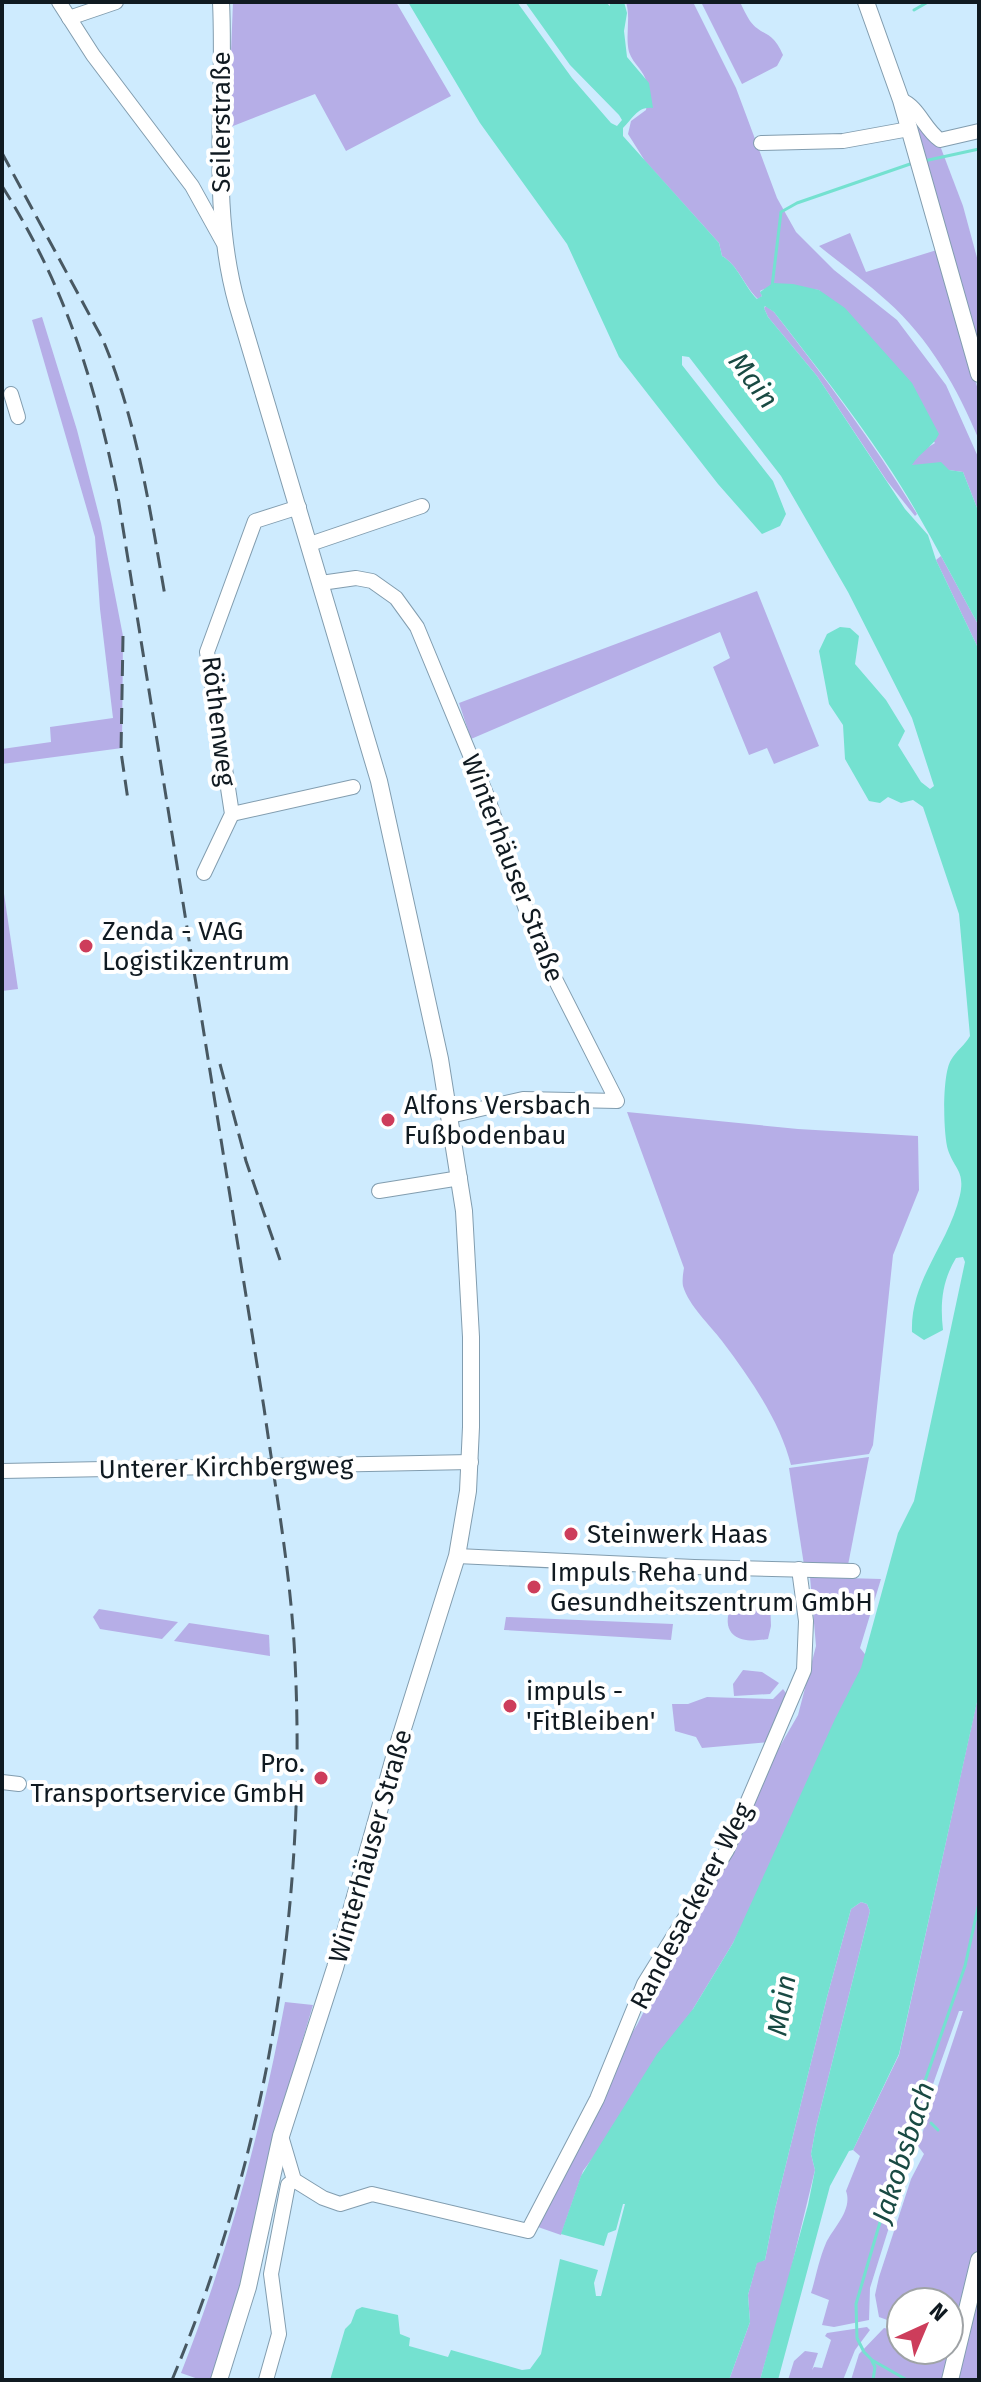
<svg xmlns="http://www.w3.org/2000/svg" width="981" height="2382" font-family="'Fira Sans',sans-serif">
<rect width="100%" height="100%" fill="#ceebfe"/>
<g fill="#b6aee7">
<polygon points="233,2 396,2 451,96 346,151 315,94 228,128"/>
<path d="M626,2H693L736,88L777,198L796,232L834,270L897,320L946,385L979,459V513L963,472L911,465L920,452L935,443L819,290C798,288 780,281 760,291L762,296L758,299C744,286 738,265 722,256L719,243L645,161L628,134L631,121L646,110C649,93 650,82 639,68C635,63 631,58 629,52C625,35 631,18 626,2Z"/>
<path d="M701,2H740C743,8 746,15 750,21C762,37 772,29 783,55L777,66L742,84Z"/>
<polygon points="909,112 939,143 963,206 979,265 979,362"/>
<path d="M850,233L866,272L940,249L979,394V440C958,389 929,338 887,301C865,281 841,264 819,246Z"/>
<path d="M766,306L774,312C825,378 874,443 917,514L915,516L887,481L817,376L768,317L764,308Z"/>
<polygon points="42,317 77,430 101,523 123,636 122,748 2,764 2,749 51,742 50,727 113,718 100,609 95,537 32,320"/>
<polygon points="941,556 979,626 979,650 936,560"/>
<polygon points="757,591 819,746 774,764 767,748 749,755 713,667 730,658 720,632 471,739 459,703"/>
<polygon points="2,880 18,989 2,991"/>
<path d="M627,1112L798,1129L918,1136L919,1190L893,1255L873,1445L869,1454L791,1465C780,1421 750,1378 722,1341C710,1325 689,1306 683,1286C682,1280 683,1274 684,1268Z"/>
<polygon points="869,1457 848,1565 804,1565 789,1468"/>
<polygon points="810,1577 881,1579 860,1648 873,1664 733,1943 693,2009 663,2071 624,2116 583,2171 561,2235 538,2227 608,2072 637,2025 772,1760 798,1715 816,1646"/>
<path d="M737,1593L762,1594L770,1600L771,1626L768,1639C728,1646 718,1626 737,1593Z"/>
<polygon points="99,1609 178,1622 162,1639 100,1629 93,1617"/>
<polygon points="506,1617 673,1624 671,1640 504,1630"/>
<polygon points="189,1623 269,1635 270,1656 174,1641"/>
<polygon points="743,1670 762,1672 779,1683 770,1694 734,1696 733,1684"/>
<polygon points="783,1689 788,1696 769,1742 702,1748 696,1737 675,1731 672,1704 688,1704 707,1697 773,1699"/>
<path d="M979,1692V2245L950,2362L942,2380H851L859,2354L884,2328L898,2331L901,2335V2350H909L916,2364L920,2362L915,2350H949V2302H901V2325L879,2317L875,2295L879,2277L911,2179L924,2154L918,2146L963,2011H959L910,2149L906,2173L870,2288L869,2320L834,2327L822,2325L829,2300L811,2293C816,2277 819,2259 826,2243C833,2228 853,2210 846,2191L860,2156L853,2150L899,2055Z"/>
<polygon points="861,1902 867,1904 870,1911 816,2127 811,2154 815,2170 785,2294 760,2380 729,2380 750,2322 748,2295 757,2262 765,2260 775,2209 827,1997 851,1909"/>
<path d="M285,2002L313,2005L282,2109L236,2305L212,2380H201L181,2373C229,2251 261,2130 285,2002Z"/>
<polygon points="979,2292 979,2380 958,2380"/>
<polygon points="867,2327 870,2330 855,2350 843,2380 788,2380 794,2361 805,2351 818,2353 812,2370 814,2367 822,2368 831,2340 825,2336 827,2333"/>
</g>
<path fill="#74e1d0" d="M408,2H517L572,78L611,123L617,126L622,120L619,115L570,65L525,2H605L610,6V2H624L627,13L624,31L627,57L649,83L653,108C638,106 633,118 623,128V136L719,243L722,256C738,265 744,286 757,299L762,296L760,292L773,283L793,284L819,290L845,308L912,383L939,434C933,447 920,452 912,465L941,462L949,470L963,472L979,513V626C948,570 920,513 884,460C850,409 812,361 774,312L765,306L764,308L768,317L817,376L905,509L928,535L936,560L979,650V1693L899,2054L853,2150L849,2151L830,2186L778,2380H760L808,2205L815,2170L811,2154L816,2127L870,1911L867,1904L861,1902L851,1909L827,1997L775,2209L765,2260L757,2263L748,2295L750,2322L729,2380H330L345,2329L351,2323L356,2310L362,2307L398,2315L400,2334L410,2338L409,2346L448,2357L451,2350L522,2370L530,2369L541,2354L560,2259L598,2270L594,2283L596,2296H601L625,2204H623L616,2230L608,2233L604,2246L561,2234L581,2176L600,2145L657,2054L693,2009L733,1943L835,1719L861,1668L898,1533L914,1501L965,1262L963,1257L956,1258C942,1281 940,1304 943,1330L924,1340L912,1332C910,1280 949,1244 960,1195C965,1171 955,1170 948,1150C943,1134 942,1074 951,1060C956,1051 965,1045 970,1036L959,914L923,807L913,800L901,803L888,797L880,803L869,801L845,759L843,725L829,704L819,651L827,634L840,627L850,628L859,636L855,664L886,700L905,731L898,745L921,782L930,789L934,786L912,718L848,592L781,476L689,357L682,356V365L773,481L786,514L780,526L762,534L718,484L619,357L567,244L480,123Z"/>
<g fill="none" stroke-linecap="round" stroke-linejoin="round">
<g stroke="#74e1d0" stroke-width="3">
<polyline points="914,10 928,2"/>
<polyline points="924,161 979,149"/>
<polyline points="772,287 781,212 797,203 913,163"/>
<polyline points="931,2123 938,2130"/>
<polyline points="872,2361 875,2367 873,2380"/>
<polyline points="907,2380 872,2360 864,2352 857,2338 856,2304 903,2144 965,1966 979,1903"/>
</g>
<defs>
<g id="minor">
<polyline points="59,2 93,55 192,186 223,242"/>
<polyline points="69,18 116,2"/>
<path d="M901,100C919,107 924,129 940,140L979,131"/>
<polyline points="761,143 843,141 909,129"/>
<polyline points="11,394 18,417"/>
<polyline points="310,544 422,506"/>
<polyline points="321,583 356,578 372,581 396,598 417,627 487,796 530,921 552,973 617,1101 523,1099 450,1116"/>
<polyline points="232,814 353,787"/>
<polyline points="204,873 232,814 207,652 255,521 299,507"/>
<polyline points="379,1191 460,1178"/>
<polyline points="2,1471 471,1462"/>
<polyline points="457,1556 694,1567 853,1571"/>
<polyline points="2,1782 19,1784"/>
<polyline points="281,2136 294,2180 323,2198 340,2204 372,2194 528,2231 597,2099 644,1984 727,1850 804,1670 806,1621 799,1569"/>
<polyline points="266,2380 279,2334 271,2274 288,2185 294,2180"/>
</g>
<g id="major">
<polyline points="866,2 901,100 979,374"/>
<path d="M219,2380L248,2287L281,2136L335,1968L395,1754L457,1556L468,1491L471,1427V1337L464,1211L440,1059L379,781L237,304C209,204 226,104 221,2"/>
<polyline points="950,2380 979,2260"/>
</g>
</defs>
<use href="#minor" stroke="#829daf" stroke-width="16"/>
<use href="#major" stroke="#829daf" stroke-width="18"/>
<use href="#minor" stroke="#fff" stroke-width="14"/>
<use href="#major" stroke="#fff" stroke-width="16"/>
<g stroke="#485862" stroke-width="3" stroke-dasharray="16 8" stroke-linecap="butt">
<path d="M2,153L103,340C137,421 150,510 165,596"/>
<path d="M2,186C65,286 95,381 118,497L264,1408C275,1486 289,1564 294,1642C309,1894 270,2147 172,2380"/>
<polyline points="123,636 121,752 128,800"/>
<polyline points="220,1064 246,1161 280,1260"/>
</g>
</g>
<g fill="#cd3d5b" stroke="#fff" stroke-width="3">
<circle cx="86" cy="946" r="8"/>
<circle cx="388" cy="1120" r="8"/>
<circle cx="571" cy="1534" r="8"/>
<circle cx="534" cy="1587" r="8"/>
<circle cx="510" cy="1706" r="8"/>
<circle cx="321" cy="1778" r="8"/>
</g>
<g text-anchor="middle" stroke-width="8" stroke-linejoin="round" paint-order="stroke">
<g font-size="26" fill="#101a21" stroke="#fff">
<text transform="translate(221 122) rotate(-90)" y="9">Seilerstraße</text>
<text transform="translate(219 721) rotate(83)" y="9">Röthenweg</text>
<text transform="translate(513 868) rotate(69)" y="9">Winterhäuser Straße</text>
<text transform="translate(226 1467) rotate(-1)" y="9">Unterer Kirchbergweg</text>
<text transform="translate(370 1846) rotate(-74)" y="9">Winterhäuser Straße</text>
<text transform="translate(691 1906) rotate(-62)" y="9">Randesackerer Weg</text>
</g>
<g font-size="26" fill="#101a21" stroke="#fff" text-anchor="start">
<text x="102" y="940">Zenda - VAG<tspan x="102" dy="30">Logistikzentrum</tspan></text>
<text x="404" y="1114">Alfons Versbach<tspan x="404" dy="30">Fußbodenbau</tspan></text>
<text x="587" y="1543">Steinwerk Haas</text>
<text x="550" y="1581">Impuls Reha und<tspan x="550" dy="30">Gesundheitszentrum GmbH</tspan></text>
<text x="526" y="1700">impuls -<tspan x="526" dy="30">'FitBleiben'</tspan></text>
<text x="305" y="1772" text-anchor="end">Pro.<tspan x="305" dy="30">Transportservice GmbH</tspan></text>
</g>
<g font-size="28" font-style="italic" fill="#194a43" stroke="#fff">
<text transform="translate(754 380) rotate(53)" y="10">Main</text>
<text transform="translate(781 2005) rotate(-81)" y="10">Main</text>
<text transform="translate(903 2152) rotate(-72)" y="10">Jakobsbach</text>
</g>
</g>
<rect width="981" height="2382" fill="none" stroke="#101a21" stroke-width="8"/>
<g transform="translate(925 2326) rotate(44)"><circle r="38" fill="#ffffff" stroke="#9fa3a6" stroke-width="2"/>
<path d="M0-6L14 30L0 20L-14 30Z" fill="#cd3d5b"/>
<text y="-12" font-size="22" font-weight="bold" text-anchor="middle" fill="#101a21">N</text>
</g>
</svg>
